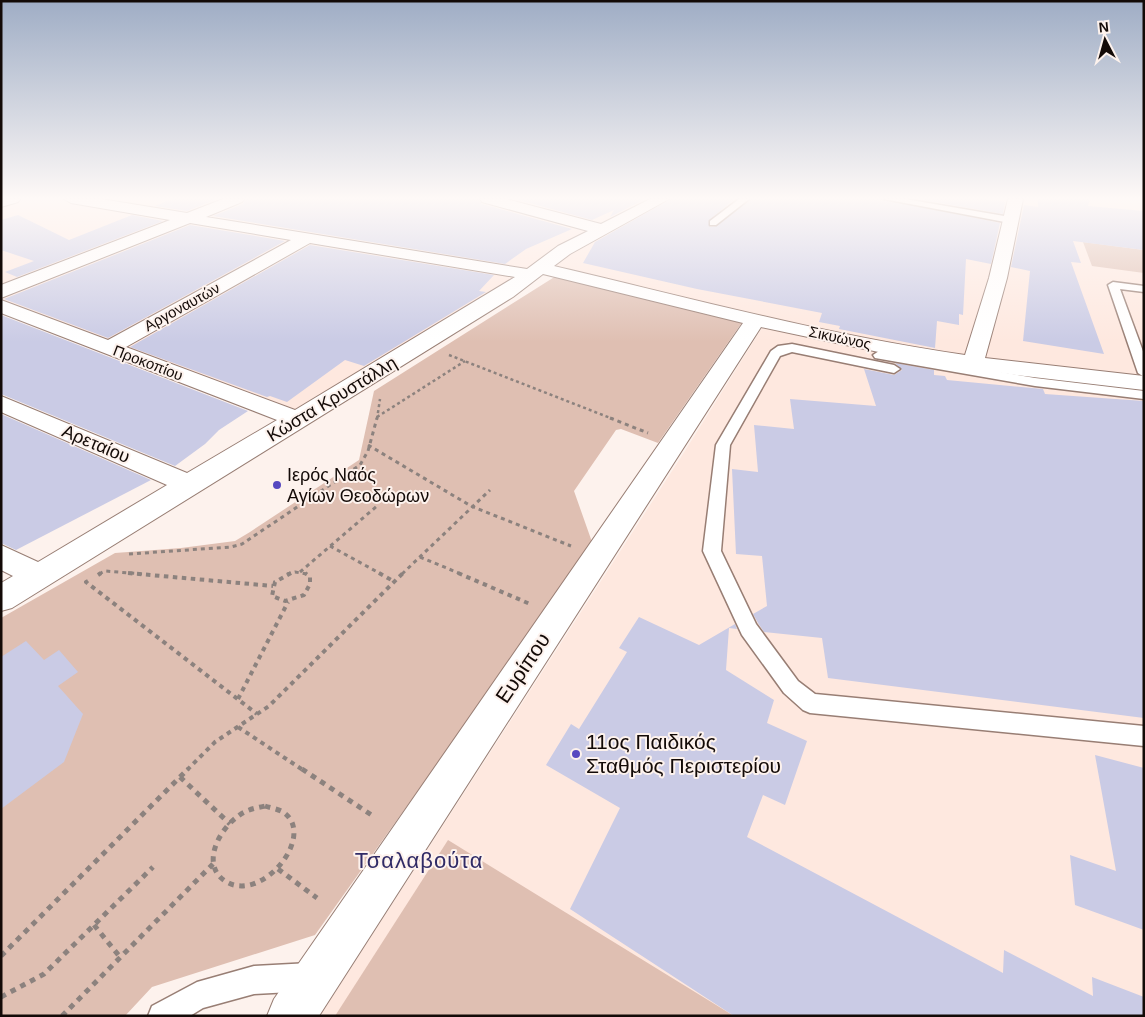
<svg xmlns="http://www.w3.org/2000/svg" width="1145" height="1017" font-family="Arial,sans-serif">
<rect width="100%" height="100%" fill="#fdf2ed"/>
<polygon fill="#fee8df" points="23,199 1144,199 1144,1016 320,1016 683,454 767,320 544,265 378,366 290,412 1,303 1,207"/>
<g fill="#dfbfb2">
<polygon points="1083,242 1144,250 1144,273 1092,266"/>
<polygon points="556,276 743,321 658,443 621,429 616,430 574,491 592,542 491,688 315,935 152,987 125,1016 1,1016 1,618 115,553 181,548 235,541 250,532 359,460 374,391"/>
<polygon points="448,840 734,1016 335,1016"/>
</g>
<g fill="#cacbe5">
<polygon points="172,199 217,199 187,211 155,206"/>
<polygon points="246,199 478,199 482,204 572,229 526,249 505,264 213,216 243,204"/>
<polygon points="515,199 645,199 610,217 614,210 592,220"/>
<polygon points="671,199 735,199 709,220 710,227 717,226 751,199 882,199 1000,223 991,264 966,259 963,315 959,314 959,325 937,321 935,348 839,329 840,326 819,322 822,313 697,289 583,263 595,242"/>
<polygon points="918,199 988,199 1005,202 1003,214"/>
<polygon points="1038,199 1090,199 1088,206 1144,211 1144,250 1073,241 1081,263 1071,262 1104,354 1023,341 1030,271 1011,267 1024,205 1038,207"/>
<polygon points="18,215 69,240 132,215 163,221 17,277 5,272 34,261 1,250 1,220"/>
<polygon points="190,225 285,241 108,338 4,299"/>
<polygon points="310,245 494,275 479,291 486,292 364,366 345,360 287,402 270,396 267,397 130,347"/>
<polygon points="1,315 248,411 219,430 205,444 175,466 1,394"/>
<polygon points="895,363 934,370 934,375 945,376 947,380 1043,389 1045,394 1144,401 1144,718 828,678 822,638 764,632 758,623 753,614 767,606 762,556 736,554 732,469 758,472 754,425 794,429 790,399 876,406 864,369 894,375 902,370"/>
<polygon points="1,414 151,480 16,550 1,543"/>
<polygon points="639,617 699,645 735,624 737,629 729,628 726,670 774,700 767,723 807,741 785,805 763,795 747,837 1003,973 1004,950 1093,996 1092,977 1144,997 1144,1016 734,1016 570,909 620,808 546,765 571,724 579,729 627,652 619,648"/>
<polygon points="26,641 44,660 59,650 78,672 58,686 83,714 64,762 1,809 1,657"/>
<polygon points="1095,755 1144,768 1144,930 1075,905 1070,855 1116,871"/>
</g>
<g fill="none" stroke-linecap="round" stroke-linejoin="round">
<defs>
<g id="service">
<polygon points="739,199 749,199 716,225 710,225 710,221"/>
<polygon points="884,199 905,199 1010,217 1015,220 1010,223"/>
<polygon points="1113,282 1144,286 1144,292 1120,289 1144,354 1144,377 1138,373 1108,285"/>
<polygon points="792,344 894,365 900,369 894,373 792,352 780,356 730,445 721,551 756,624 798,681 815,694 1144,726 1144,746 810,713 803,710 784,693 742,635 703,551 716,445 771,351 778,346"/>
<polygon points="879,351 1035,378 1144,391 1144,399 1035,386 875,358 873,355"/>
<polygon points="310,963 320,967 324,977 320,987 310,991 254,994 203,1008 190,1016 148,1016 152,1006 197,982 254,966"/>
</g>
<path id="minor" d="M64,199H101L187,213L223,199H244L242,202L206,217L527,269L558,246L588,231L482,202L480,199H506L601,224L650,199H669L570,254L554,266C690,298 826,335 965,355L989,278L1008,199H1023L1007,278L985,358L1144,376V390L1016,375L921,361L761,327L319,1016H267L274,999L743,323L543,274L513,297L12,608L1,611V583L13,576L1,570V545L38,562L167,485L1,412V396L187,473L277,420L1,313V300L108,340L291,240L190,223L1,298V285L170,220L71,203ZM310,243L515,277L295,410L126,347Z"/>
<polygon id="tertiary" points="1,199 20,199 18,202 1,207"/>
</defs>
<use href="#service" stroke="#987e74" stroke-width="3"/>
<use href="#minor" stroke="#987e74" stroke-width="2"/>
<use href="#tertiary" stroke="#987e74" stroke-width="2"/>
<g stroke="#8c827e" stroke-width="2.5" stroke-dasharray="3 3" stroke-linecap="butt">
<polyline points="449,355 613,419"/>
<polyline points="377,417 465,361"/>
<polyline points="377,419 380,399"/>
</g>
<g stroke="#8c827e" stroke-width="3" stroke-dasharray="4 4" stroke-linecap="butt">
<polyline points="610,418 648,433"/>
<polyline points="368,445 471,506 571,546"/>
<polyline points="330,546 381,574"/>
<polyline points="129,554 231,547 242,544 360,465 368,451 377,418"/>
<polyline points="420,557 461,574"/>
<polyline points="300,572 377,506"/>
<polyline points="99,574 105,571 142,574"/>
<polyline points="287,574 295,572 307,574"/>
<polyline points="402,574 490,490"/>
</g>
<g stroke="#8c827e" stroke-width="4" stroke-dasharray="4.5 4.5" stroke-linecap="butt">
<polyline points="128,573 273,586"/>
<polyline points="291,573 275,582 272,596 285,601 304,595 310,584 310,577 305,573"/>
<polyline points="379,573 395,582"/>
<polyline points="458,573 530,604"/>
<polyline points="98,575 101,573"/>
<polyline points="88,581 86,582 257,714"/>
<polyline points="238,699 288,602"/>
<polyline points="238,727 303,770"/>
<polyline points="187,770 215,742 269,706 403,573"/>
</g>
<g stroke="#8c827e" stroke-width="5" stroke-dasharray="5.5 5.5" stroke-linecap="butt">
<polyline points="302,769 373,816"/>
<polyline points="180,777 230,824"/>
<path d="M265,806C271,808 278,809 283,812C318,835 261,905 225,881C201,865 218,831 237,817C245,810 255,808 265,806Z"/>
<polyline points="278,869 317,898"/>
<polyline points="94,925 120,957"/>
<polyline points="1,956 188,769"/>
<polyline points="1,997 44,974 153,867"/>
<polyline points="62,1016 213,864"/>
</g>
<use href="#service" fill="#fff" fill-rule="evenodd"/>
<use href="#minor" fill="#fff" fill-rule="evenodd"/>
<use href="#tertiary" fill="#fff" fill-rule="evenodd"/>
</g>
<linearGradient id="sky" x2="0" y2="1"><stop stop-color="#9fadc5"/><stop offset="0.58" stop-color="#fef9f7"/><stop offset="1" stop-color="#fef9f7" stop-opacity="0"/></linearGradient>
<rect width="1145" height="342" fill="url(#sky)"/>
<g fill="#5648c0" stroke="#fdf2ed" stroke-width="2">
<circle cx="277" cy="485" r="5"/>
<circle cx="576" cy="754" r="5"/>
</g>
<g text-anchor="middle" stroke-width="4" stroke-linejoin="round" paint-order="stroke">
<g font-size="15" fill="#130a07" stroke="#fdf2ed">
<text transform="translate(182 307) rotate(-29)" y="5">Αργοναυτών</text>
<text transform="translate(840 338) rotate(12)" y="5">Σικυώνος</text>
<text transform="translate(148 363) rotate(21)" y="5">Προκοπίου</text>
</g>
<g font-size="18" fill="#130a07" stroke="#fdf2ed">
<text transform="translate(332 399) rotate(-31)" y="6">Κώστα Κρυστάλλη</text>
<text transform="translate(96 444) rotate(23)" y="6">Αρεταίου</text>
</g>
<g font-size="18" fill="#130a07" stroke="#fdf2ed" text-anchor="start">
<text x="287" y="481">Ιερός Ναός<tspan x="287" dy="21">Αγίων Θεοδώρων</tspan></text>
</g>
<g font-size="21" fill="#130a07" stroke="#fdf2ed">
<text transform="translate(523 668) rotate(-56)" y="7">Ευρίπου</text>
</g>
<g font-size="21" fill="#130a07" stroke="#fdf2ed" text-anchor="start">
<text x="586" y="749">11ος Παιδικός<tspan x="586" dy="24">Σταθμός Περιστερίου</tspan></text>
</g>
<g font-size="22" letter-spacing="1" fill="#302b66" stroke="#fdf2ed">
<text x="419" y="868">Τσαλαβούτα</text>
</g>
</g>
<rect width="1145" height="1017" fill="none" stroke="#130a07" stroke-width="5"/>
<g transform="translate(1105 40) rotate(354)" stroke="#fdf2ed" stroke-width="4" paint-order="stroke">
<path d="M0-4L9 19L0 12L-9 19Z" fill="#130a07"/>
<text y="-8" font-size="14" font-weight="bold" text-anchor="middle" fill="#130a07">N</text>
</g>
</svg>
